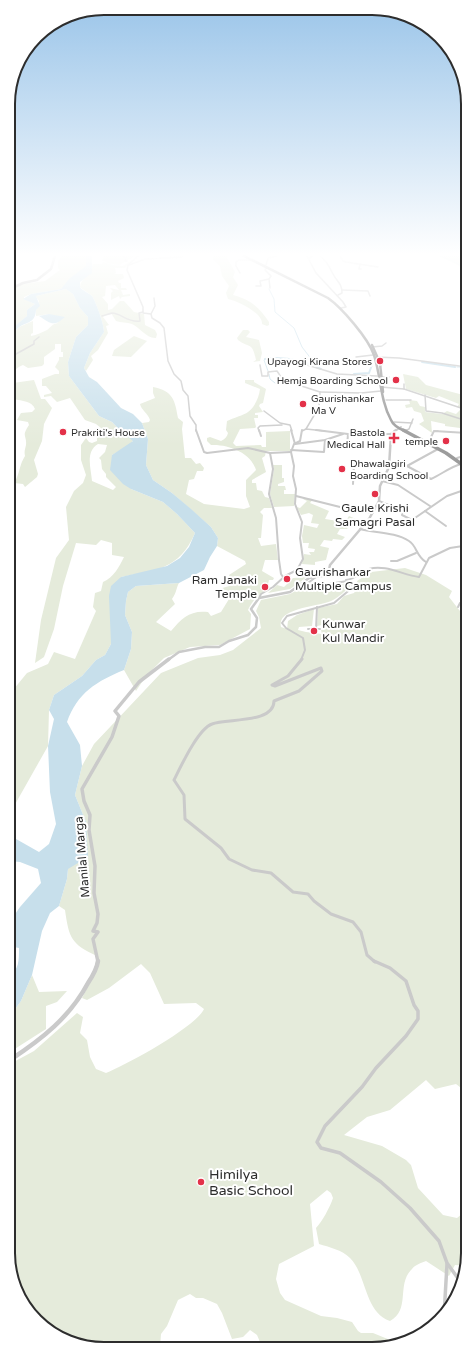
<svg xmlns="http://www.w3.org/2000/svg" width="476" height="1357" font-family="'Varela Round',sans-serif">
<rect width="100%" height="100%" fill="#fff"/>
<g fill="#e5ebdb" fill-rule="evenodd">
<polygon points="61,256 86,256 87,266 61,289 31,294 24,297 24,299 35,304 27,310 27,316 9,332 9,296 13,291 8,290 23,284 45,281 60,270 58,268 58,262"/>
<polygon points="135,256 119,265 107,263 102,260 104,256"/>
<path d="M213,256H226L235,272L233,277L238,285L233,295C251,300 259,307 269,322V325L267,326L262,324C263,313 238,301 228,299L226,293L229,286L222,276L220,266L213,259Z"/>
<polygon points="438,256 466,256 466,272 458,265"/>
<path d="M135,258L128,264L125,268H115L116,273L114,274H123L124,278L118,281L119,283H121V288H126L127,290H121L123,295L130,294V296L122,297L120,299L119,296L111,300V293L113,291L110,288L119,290L115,285L106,286L105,296L102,297L108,304V310L112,309L120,301H124L134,312L144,314L145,325L155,330L157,334L156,338C147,339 138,326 132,324C127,322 121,323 116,321L111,313L103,317L109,325L106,326L108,333L98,350L91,356L93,360L86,371L84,368L90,353L104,332C104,324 96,302 92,296C89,293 83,290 80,287C81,278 91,274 93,264H102L103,262L113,265L123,266Z"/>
<path d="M66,289L73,294L80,308L88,317V325L76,337L68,362L69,376L99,416L112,422L124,434L133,440L131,444L112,455L131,489L163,502L177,514L195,533C179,570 156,570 121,577L111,626V644L105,655L96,660L82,676L54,695L49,710L48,746L9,815V695L27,673L48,664L54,652L75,659L96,611L93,607L95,593L101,591L103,582C114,577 119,567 124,557L112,555V543L101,540L96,545L76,543L63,586L54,629L44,657L35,663L41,620L56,558L69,540L66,507L74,491L83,483L86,475L81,460V445L86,438L89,442L92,443L97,441V436L101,428L96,424L85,420L70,398L57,402L51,396L44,397V395L52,393L46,386H42V379L55,374H59V371L55,367L59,360V357H63V352H61V344H55V349L44,357V364L42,366L28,368L23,365C13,369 15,372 9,380L13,383L34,380L41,399H45L52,408L44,424L42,441L34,460L38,474L37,477L25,487L23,484L14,483C20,474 19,465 25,456C24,451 25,450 26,445C27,435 21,437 29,425L28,422L17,420L21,413L32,412L35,409C32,401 22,401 14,399L13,393L9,389V339L19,327L33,321V333L31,334V336C37,335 42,332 47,330C51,327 52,324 58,323L49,314L36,316V310L39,301L36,297V296ZM98,444L107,445L105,452L99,458L101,460L102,469L106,474V477L116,487L113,490L92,481C91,468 85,452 98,444Z"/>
<path d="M243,330H248L250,332L246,337L259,340L262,353L260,361L253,362L256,360C252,341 250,349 238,340L237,338Z"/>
<polygon points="134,336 147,341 131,357 112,356 114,350"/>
<polygon points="403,374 418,377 426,385 467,396 467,409 457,407 459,404 439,396 436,398 406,389"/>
<path d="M245,380H254V382L266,389L263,403L260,404L259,406L263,412L255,413V415H258V418H254L256,427L255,428L240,429L233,443L236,446L261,445L262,447H266V432L290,431V451H266L265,456L262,458L266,472L252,480V483H256L257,490L262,491L265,497L269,498L272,508H264L260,512L263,515L261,538H258L261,546L276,544L278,560H265L262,571L274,578L273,580H269L268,584L270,588C260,593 253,599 248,610L251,614L250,629L220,645L190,647L164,658L146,676L136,691L124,670L131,649L132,632L125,615L126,601L128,592L136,586L179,583C176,588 177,592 172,599L175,604L156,622L171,631C182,618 190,610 208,612L211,616L221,612L229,599L219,589L233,585L229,575L246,564L245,561L217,546L218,538L211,527L172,493L153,480L146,465L148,439L142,423L149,422L150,420C148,413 141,410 140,404L155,398L153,393V387C173,391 175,400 178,418L183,422L182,429L185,458H191L196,464L200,463L204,468L203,471H197L194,479L189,480L186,494L204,504L244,509L250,507L246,496V480L256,470C251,452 227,444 211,445L207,441V438L210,437L221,441C225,439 227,437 228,433L226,430L227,421C233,418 244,415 248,412C255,407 259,397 260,389L245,383Z"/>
<polygon points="409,400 417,401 420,406 425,407 425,412 442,414 447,411 456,414 460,410 467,411 466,422 462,421 460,428 445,426 445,424 431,421 432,433 419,424 424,421 421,413 414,411 412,407 406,408 405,405 410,404"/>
<polygon points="273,465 282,465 282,478 284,478 284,482 278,484 278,486 285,486 286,490 284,490 284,494 295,494 294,506 274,507 270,494 274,469"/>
<polygon points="304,498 313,499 310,503 329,511 325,519 345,522 349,516 356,519 347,529 340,529 337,534 345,537 342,540 333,539 332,541 324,540 320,546 329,548 326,560 315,562 315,565 302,564 304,554 311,555 309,552 314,552 315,549 308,548 309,543 303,543 302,536 304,525 317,528 319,524 311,523 313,515 309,513 301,515 297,507 300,508 307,501 303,499"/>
<path d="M405,568L426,575L452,591L449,597L467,620L468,1102L465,1091L456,1084L435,1089L426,1080L390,1110L367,1117L344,1135L382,1146L406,1160L411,1165L418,1188L443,1215L457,1218L468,1209V1259L466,1266L455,1265L449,1276L426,1261C421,1263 415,1265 412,1269C396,1284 411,1310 390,1321C364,1312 367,1275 350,1258C342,1250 329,1247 319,1244L316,1228C322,1222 330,1207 333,1198L331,1193L327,1190L310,1204L314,1246L279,1264L276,1279L280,1293L285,1300L321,1316L337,1318L352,1322L358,1331L361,1333H373L395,1342L412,1335L414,1338L391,1347H258L260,1342L257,1335L250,1330L243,1337L232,1339L222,1313L217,1304L203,1298H196L190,1294L178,1300L167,1326L161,1334L160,1347H86L36,1321L10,1272V1064L34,1051L77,1013L83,1017L80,1033L87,1040L90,1057L96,1069L106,1073C126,1065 196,1027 204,1009L196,1003L164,1004L150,973L141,964L109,988L87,1000L82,998L93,977L97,956C71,944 69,938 65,910L59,906L67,879L68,869L86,822L75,795L82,766L94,744L161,673L198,658L220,655L233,650L261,628L259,617L256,611L261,600L290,594L303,587L310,589L349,583L350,587C345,591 339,597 333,600C321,607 276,607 281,627L287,629L288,621L297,615L314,609L312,626L299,627L298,630L306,632L322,634L321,630L328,628L327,624L317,626L318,608L337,604L344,596L354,593L358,587L357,581L371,572Z"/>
<polygon points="307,577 290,589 268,593 277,585 284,587 293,578"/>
<polygon points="32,975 39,992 67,991 57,1002 46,1006 46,1029 10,1052 10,1016 21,1001"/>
<polygon points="465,1152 468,1152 468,1182 460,1171 461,1158"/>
</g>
<g fill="#c7dfeb">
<path d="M86,256H92V273L80,282V287C83,291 89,293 92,296C96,302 104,324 104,332L90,353L84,368L89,377L97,382L121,408L133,414L142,423L148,439L146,465L153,480L172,493L191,509L211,527L218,538L217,546L210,557L204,570L179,583L136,586L128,592L126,601L125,615L132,632L131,649L124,670C97,681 77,693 67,722L80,745L82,766L75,795L86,822L88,857L68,869L67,879L59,906L50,913L42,931L32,975L21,1001L10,1016L9,977C19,969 19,961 19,948L14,947L15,939L9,940V923L20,907L41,883L38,869L20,862L9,861V835L39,852L49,844L56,824L50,792L48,746L54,719L49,710L54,695L82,676L96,660L105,655L111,644L109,596L111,586L121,577L167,566L180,558L189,547L195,533L177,514L163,502L131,489L123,484L110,470L112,455L133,441L124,434L112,422L99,416L69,376L68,362L76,337L88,325V317L80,308L73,294L66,289L36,296L40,306L36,310C35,325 25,321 17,329C14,332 12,336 9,339V331L27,316V310L35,304L23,299L31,294L61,289L69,279L86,266Z"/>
<path d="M49,314L65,317C54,327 51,324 39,316Z"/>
</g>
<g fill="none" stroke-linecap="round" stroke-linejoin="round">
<g stroke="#c7dfeb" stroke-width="1">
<polyline points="441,256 466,267"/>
<polyline points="269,289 274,299 275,312 294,328 302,347 312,360 314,366"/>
<polyline points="265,359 264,360 268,371"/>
<polyline points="457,367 462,367"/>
<polyline points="269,374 270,379 275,383"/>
</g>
<g stroke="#c7dfeb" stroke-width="2">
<path d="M265,359C284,356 304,361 321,369"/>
<polyline points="422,362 455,367"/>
<polyline points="354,374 369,373 372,365"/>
</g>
<g stroke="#cacaca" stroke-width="1.5">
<polyline points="123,256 126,258 125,261 127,261"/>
<polyline points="138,256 128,265 127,270 143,307 143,313 151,314 152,318 160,323 164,328 168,361 174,374 181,381 183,390 188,396 190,416 196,425 196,431"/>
<polyline points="307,256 316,273 343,302 346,307 341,308"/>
<path d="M320,256C328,263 328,265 333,274C337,282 342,283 342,293L338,295"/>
<polyline points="340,256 343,261 346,262 378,267"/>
<polyline points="309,258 313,256"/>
<polyline points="360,264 359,269 361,269"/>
<polyline points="129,265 145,259 182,257"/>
<polyline points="266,265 268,258 276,256"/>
<polyline points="240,273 236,266 236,262 239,260 251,260"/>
<polyline points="269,279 270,288"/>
<polyline points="256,286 261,286 260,281 269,279 271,276 265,270 267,267"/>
<polyline points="342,290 368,291 370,296"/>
<polyline points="151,314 155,306 154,298"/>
<path d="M102,316C105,315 109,314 112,313C121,313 128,323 140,321L139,313L143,312"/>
<polyline points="372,347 382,346 386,343"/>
<polyline points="356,357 373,355"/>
<polyline points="376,357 399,358 467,367"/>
<polyline points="9,362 16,354 34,344 34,341 39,337"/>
<polyline points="297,362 337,374 377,376"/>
<polyline points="260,365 262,376 268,376 268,372 277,371 283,380 320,392 319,407 306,429"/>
<polyline points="381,377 389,377"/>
<polyline points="404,384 404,389 467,410"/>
<polyline points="381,387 404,389"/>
<polyline points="320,392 361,393 381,391"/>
<polyline points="425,395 426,411 442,413 467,421"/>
<polyline points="386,400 411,400"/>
<polyline points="264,411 280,423 290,425 292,431"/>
<polyline points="394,422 412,423"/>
<polyline points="259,431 258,428 260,426 282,425"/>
<polyline points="302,431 306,429 325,431"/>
<polyline points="405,431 409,429 413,419"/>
<polyline points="434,431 438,431"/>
<polyline points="463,431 466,421"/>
</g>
<g stroke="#cacaca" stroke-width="2">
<polyline points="196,430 204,452 207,453 248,448 270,453 291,452"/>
<polyline points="259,430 261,436"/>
<polyline points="291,430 295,444 325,440 343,434"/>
<polyline points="316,430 356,435 391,434"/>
<polyline points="405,431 407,430"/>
<polyline points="462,433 463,430"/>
<polyline points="429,441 434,431 467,433"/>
<polyline points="347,446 348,434"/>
<path d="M438,449L407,466L431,479C442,474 450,467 461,464"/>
<polyline points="291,450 324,452 325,440"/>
<polyline points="270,453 273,469 269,494 276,518 279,560 281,574 283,577"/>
<polyline points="457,458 467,455"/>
<polyline points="382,481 398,485 430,506"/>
<polyline points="353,484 354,463 389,467"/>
<polyline points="296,496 344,508 373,513"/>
<polyline points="379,501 403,511 402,515 412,520 447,496 467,489"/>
<polyline points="425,511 446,526"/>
<path d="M360,529C375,533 395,532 409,541C417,546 416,556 426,562"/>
<polyline points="391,561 397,561 416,553"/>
<path d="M346,580C356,579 360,572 369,569C385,564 403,575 419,577L429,558L450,548L463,546L467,541"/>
<polyline points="259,598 261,594 273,587 285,576 297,570 303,559 300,538 302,522 295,504 296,489 293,476 294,466 291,452 294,444 300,441 302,430"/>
<polyline points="317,607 316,629 320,629"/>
<polyline points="458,607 460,603 467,601"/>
<polyline points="308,629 316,629"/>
<polyline points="301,660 305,650 303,638 286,628 282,623 287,616 334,603 353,587 352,583 348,581 307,587 308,583 316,577"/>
</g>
<path stroke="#cacaca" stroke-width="3" d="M302,659L288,676L272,685L275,686L321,668L322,671L299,691L274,701C274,724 226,718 212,724C198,729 181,766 174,780L184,795L185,819L221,848L229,859L252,870L271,873L293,892L308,894L314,901L331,914L353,922L361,932L367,955L375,962"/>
<g stroke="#cacaca" stroke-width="3.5">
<polyline points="374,961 390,968 406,981 414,1005 418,1011 418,1019 406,1036 376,1068 362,1087 325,1126 317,1142 321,1148 340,1153 381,1182 410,1208 439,1241 447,1263 462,1284"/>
<polyline points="444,1316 447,1264"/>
</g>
<polyline stroke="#cacaca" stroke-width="2" points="395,431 401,427"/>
<polyline stroke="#cacaca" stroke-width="2.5" points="168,660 179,652 205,647 219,647 229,641 248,635 256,627 257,618 251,609 259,598 290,592 309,578 328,575 330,565 369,519 379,501 380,486 389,467 391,434 396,430"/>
<polyline stroke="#cacaca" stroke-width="3.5" points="98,962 93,939 98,932 93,931 97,923 98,914 94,893 95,866 89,830 90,815 84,801 82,789 112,737 119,716 115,711 139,682 169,659"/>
<path stroke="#cacaca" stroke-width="4.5" d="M10,1060C42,1039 70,1017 88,983C92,977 97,968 98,961"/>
<polyline stroke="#b7b7b7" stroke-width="2.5" points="8,290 23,283 37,280 51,269 55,256"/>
<g stroke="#9c9c9c" stroke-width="2.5">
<path d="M244,256L328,298C342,308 368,338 374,355C381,376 380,400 391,420C393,425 400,429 405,431"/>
<polyline points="372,345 380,363 383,392"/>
</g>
<polyline stroke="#9c9c9c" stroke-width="3.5" points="403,430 446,453 467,468"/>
</g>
<linearGradient id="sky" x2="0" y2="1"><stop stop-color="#9bc5e9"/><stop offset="0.57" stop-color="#fff"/><stop offset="1" stop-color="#fff" stop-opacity="0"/></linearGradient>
<rect width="476" height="446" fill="url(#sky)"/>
<g fill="#e33149" stroke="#fff" stroke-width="1.5">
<circle cx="380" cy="361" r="4"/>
<circle cx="396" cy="380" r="4"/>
<circle cx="303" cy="404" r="4"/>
<circle cx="63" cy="432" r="4"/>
<path d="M392 432h4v4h4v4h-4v4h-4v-4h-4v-4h4z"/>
<circle cx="446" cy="441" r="4"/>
<circle cx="342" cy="469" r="4"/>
<circle cx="375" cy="494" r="4"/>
<circle cx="287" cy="579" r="4"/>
<circle cx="265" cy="587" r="4"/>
<circle cx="314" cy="631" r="4"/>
<circle cx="201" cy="1182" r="4"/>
</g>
<g text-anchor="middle" stroke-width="4" stroke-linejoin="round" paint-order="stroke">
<g font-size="10" fill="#2d2d2d" stroke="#fff" text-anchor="end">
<text x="372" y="365">Upayogi Kirana Stores</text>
<text x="388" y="384">Hemja Boarding School</text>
<text x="311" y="402" text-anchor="start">Gaurishankar<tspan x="311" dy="12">Ma V</tspan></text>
<text x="71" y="436" text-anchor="start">Prakriti's House</text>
<text x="385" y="436">Bastola<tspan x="385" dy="12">Medical Hall</tspan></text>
<text x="438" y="445">temple</text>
<text x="350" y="467" text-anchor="start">Dhawalagiri<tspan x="350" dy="12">Boarding School</tspan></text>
</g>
<g font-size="12" fill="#2d2d2d" stroke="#fff" text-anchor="start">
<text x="375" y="512" text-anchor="middle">Gaule Krishi<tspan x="375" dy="14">Samagri Pasal</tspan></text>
<text x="295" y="576">Gaurishankar<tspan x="295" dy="14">Multiple Campus</tspan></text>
<text x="257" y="584" text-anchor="end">Ram Janaki<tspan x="257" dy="14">Temple</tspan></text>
<text x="322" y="628">Kunwar<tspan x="322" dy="14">Kul Mandir</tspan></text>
</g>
<g font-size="12" fill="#2d2d2d" stroke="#fff">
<text transform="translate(82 857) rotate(-95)" y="4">Manilal Marga</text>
</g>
<g font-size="14" fill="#2d2d2d" stroke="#fff" text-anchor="start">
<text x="209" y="1179">Himilya<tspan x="209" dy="16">Basic School</tspan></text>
</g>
</g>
<path d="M0 0H476V1357H0ZM104 15H372A89 89 0 0 1 461 104V1253A89 89 0 0 1 372 1342H104A89 89 0 0 1 15 1253V104A89 89 0 0 1 104 15Z" fill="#fff" fill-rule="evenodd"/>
<path fill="none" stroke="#2d2d2d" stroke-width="2" d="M104 15H372A89 89 0 0 1 461 104V1253A89 89 0 0 1 372 1342H104A89 89 0 0 1 15 1253V104A89 89 0 0 1 104 15Z"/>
</svg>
